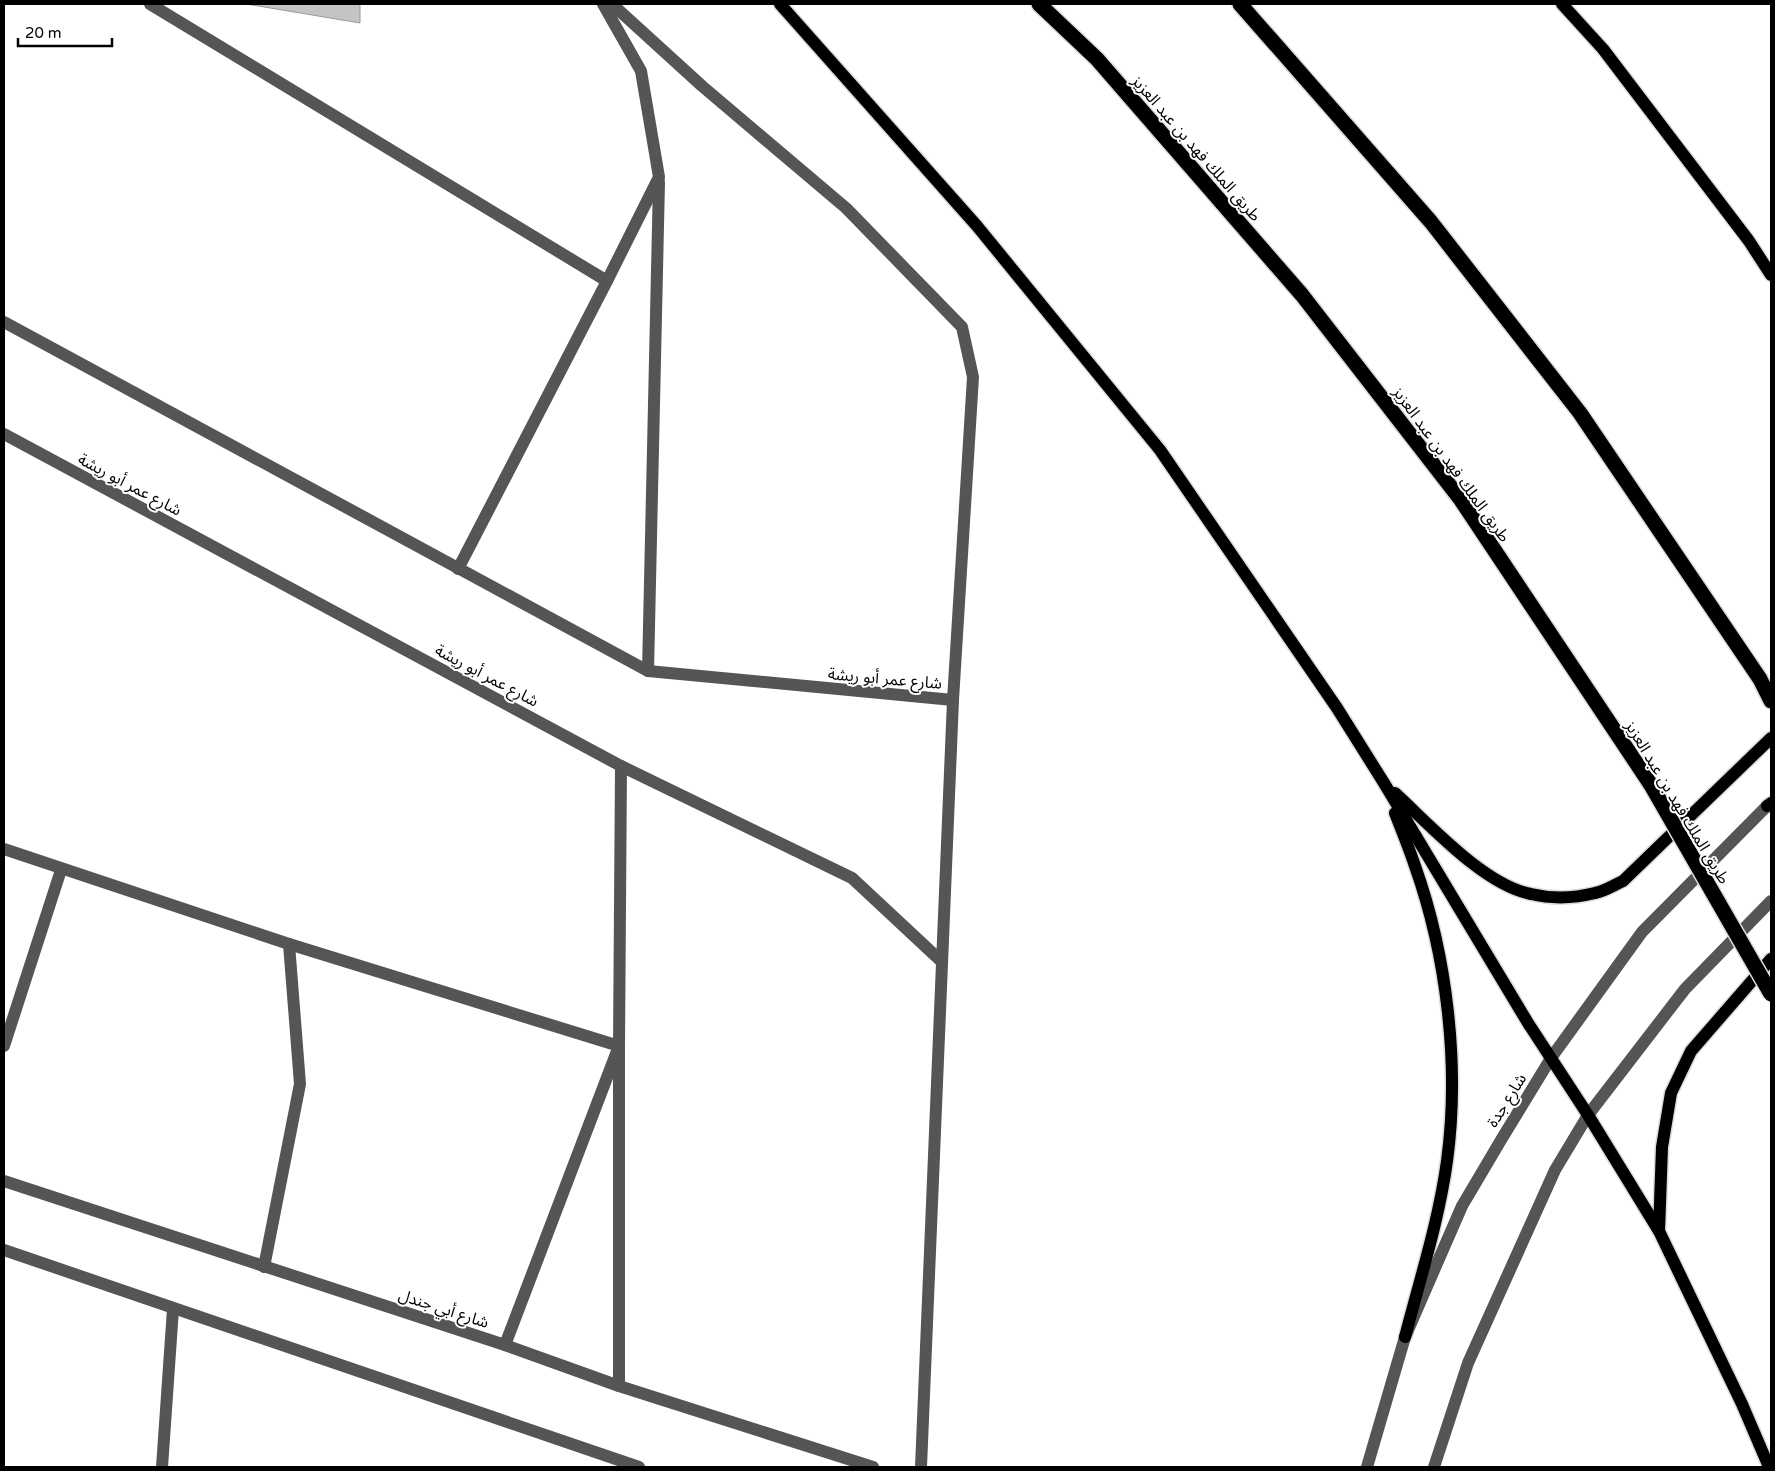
<svg xmlns="http://www.w3.org/2000/svg" width="1775" height="1471" font-family="'Varela Round','Noto Sans Arabic',sans-serif">
<rect width="100%" height="100%" fill="#fff"/>
<polygon fill="#c4c4c4" stroke="#999" points="246,4 360,4 360,23"/>
<g fill="none" stroke-linecap="round" stroke-linejoin="round">
<defs>
<g id="major">
<polyline points="780,4 977,226 1160,450 1337,708 1384,783 1528,1023 1588,1115 1659,1231 1742,1404 1769,1467"/>
<polyline points="1562,4 1603,49 1749,241 1771,275"/>
<path d="M1395,793C1430,825 1484,885 1531,894C1552,899 1575,898 1595,893C1605,891 1614,885 1623,881L1771,738"/>
<polyline points="1767,806 1771,803"/>
<path d="M1395,813C1402,831 1409,848 1415,866C1447,956 1460,1066 1447,1161C1439,1220 1420,1279 1405,1337"/>
<polyline points="1659,1231 1662,1147 1671,1093 1691,1051 1771,959"/>
</g>
<g id="highway">
<polyline points="1039,4 1097,59 1302,295 1461,500 1651,785"/>
<polyline points="1240,4 1431,222 1580,413 1760,679 1771,701"/>
</g>
</defs>
<use href="#major" stroke="#dbdbdb" stroke-width="15"/>
<use href="#highway" stroke="#dbdbdb" stroke-width="18"/>
<g stroke="#555" stroke-width="12">
<polyline points="150,4 607,281"/>
<polyline points="612,4 702,86 846,208 962,327 973,377 953,700 921,1467"/>
<polyline points="4,322 648,671 953,700"/>
<polyline points="4,434 621,766 852,878 941,961"/>
<polyline points="458,569 607,281 659,177 641,71 603,4"/>
<polyline points="648,671 659,182"/>
<polyline points="4,849 289,944 619,1046 505,1345"/>
<polyline points="4,1046 61,870"/>
<polyline points="4,1181 505,1345 619,1386 873,1467"/>
<polyline points="4,1250 639,1467"/>
<polyline points="264,1267 300,1084 289,944"/>
<polyline points="619,1386 619,1046 621,766"/>
<polyline points="162,1467 173,1309"/>
<polyline points="1367,1467 1405,1337 1462,1206 1501,1140 1551,1058 1642,932 1767,806"/>
<polyline points="1434,1467 1468,1363 1555,1170 1588,1115 1685,989 1771,901"/>
</g>
<use href="#major" stroke="#000" stroke-width="12"/>
<use href="#highway" stroke="#000" stroke-width="15"/>
<defs>
<polyline id="highway-bridge" points="1651,785 1771,994"/>
</defs>
<use href="#highway-bridge" stroke="#dbdbdb" stroke-width="18" stroke-linecap="butt"/>
<use href="#highway-bridge" stroke="#000" stroke-width="15"/>
</g>
<g text-anchor="middle" stroke-width="4" stroke-linejoin="round" paint-order="stroke">
<g font-size="16" fill="#000" stroke="#fff">
<text transform="translate(1197 148) rotate(49)" y="6">طريق الملك فهد بن عبد العزيز</text>
<text transform="translate(1452 464) rotate(54)" y="6">طريق الملك فهد بن عبد العزيز</text>
<text transform="translate(130 484) rotate(28)" y="6">شارع عمر أبو ريشة</text>
<text transform="translate(487 675) rotate(28)" y="6">شارع عمر أبو ريشة</text>
<text transform="translate(885 678) rotate(5)" y="6">شارع عمر أبو ريشة</text>
<text transform="translate(1678 802) rotate(59)" y="6">طريق الملك فهد بن عبد العزيز</text>
<text transform="translate(1506 1100) rotate(-58)" y="6">شارع جدة</text>
<text transform="translate(444 1308) rotate(18)" y="6">شارع أبي جندل</text>
</g>
</g>
<rect width="1775" height="1471" fill="none" stroke="#000000" stroke-width="10"/>
<path d="M18 38v8h94v-8" fill="none" stroke="#000000" stroke-width="2.5"/>
<text x="25" y="38" font-size="15" fill="#000000" stroke="#ffffff" stroke-width="4" paint-order="stroke">20 m</text>
</svg>
